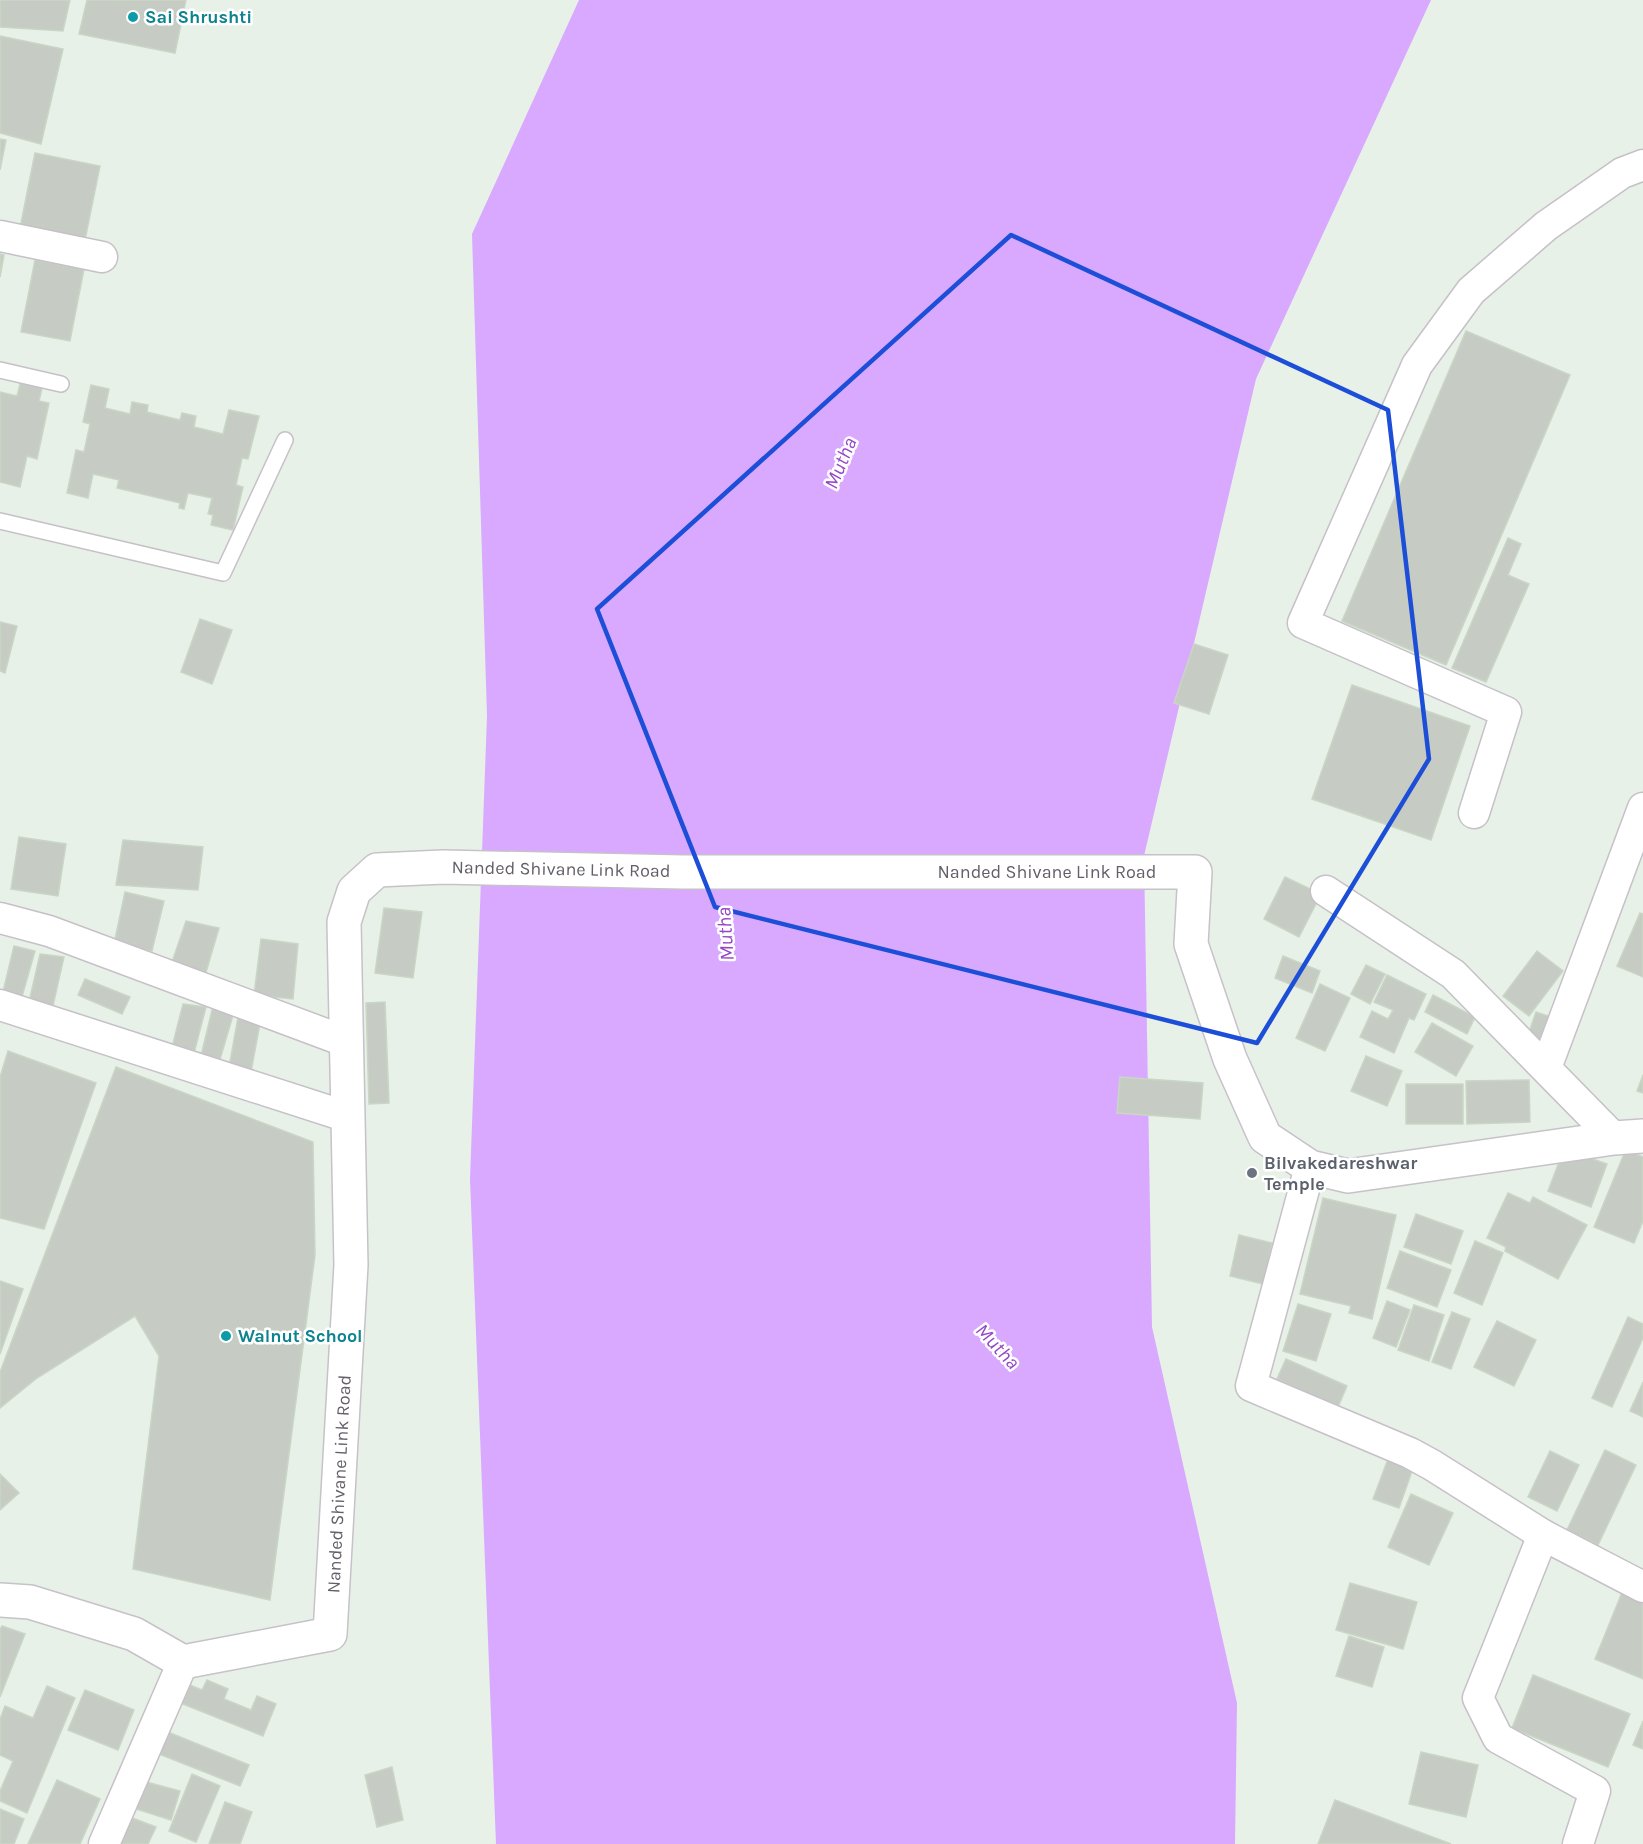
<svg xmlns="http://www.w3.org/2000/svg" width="1643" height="1844" font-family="Karla,sans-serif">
<rect width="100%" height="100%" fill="#e8f1e7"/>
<polygon fill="#d8a9ff" points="579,0 1431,0 1256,379 1144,856 1152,1327 1237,1703 1235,1844 496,1844 470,1179 487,716 472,234"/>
<g fill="#c6ccc3" stroke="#c9d6c5" stroke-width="1.5">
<polygon points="0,0 70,0 63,31 0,27"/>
<polygon points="87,0 186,0 175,53 79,34"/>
<polygon points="0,36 63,49 41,144 0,133"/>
<polygon points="0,139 6,140 0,170"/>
<polygon points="35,153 100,166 84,245 19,233"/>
<polygon points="0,254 4,255 0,277"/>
<polygon points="35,260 84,269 70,341 21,332"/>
<polygon points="1466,331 1570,375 1446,665 1342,621"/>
<polygon points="21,380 43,384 39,401 49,403 37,459 27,456 20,487 0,482 0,392 17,396"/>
<polygon points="91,385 109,389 105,408 130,414 132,402 148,405 147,412 180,420 182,413 196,416 194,427 223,434 229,410 259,416 248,459 242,458 236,485 243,487 233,530 211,525 213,515 208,514 212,498 188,493 184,509 179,508 180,503 117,488 119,480 93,474 88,498 67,493 76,450 84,452 90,424 83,422"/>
<polygon points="1508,538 1521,544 1508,575 1529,584 1486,682 1452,668"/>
<polygon points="200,619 232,630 212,684 181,672"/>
<polygon points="0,622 17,626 5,673 0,671"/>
<polygon points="1194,644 1228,655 1209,714 1174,703"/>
<polygon points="1352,685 1470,726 1431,840 1312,799"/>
<polygon points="19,837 66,844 58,896 11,889"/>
<polygon points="123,840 203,847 198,890 116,885"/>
<polygon points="1285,877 1321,894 1299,937 1264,919"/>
<polygon points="125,892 164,901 152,951 114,944"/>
<polygon points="384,908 422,912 413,978 375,973"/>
<polygon points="1640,913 1643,914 1643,977 1617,966"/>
<polygon points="186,921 219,928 204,979 170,968"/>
<polygon points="261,939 298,944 293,999 254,995"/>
<polygon points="14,946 35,951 21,1000 2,996"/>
<polygon points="1537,951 1563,971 1529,1016 1503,996"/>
<polygon points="40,954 64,957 53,1006 29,1002"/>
<polygon points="1283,956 1320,971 1312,993 1275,978"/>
<polygon points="1366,965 1385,974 1370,1004 1351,994"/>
<polygon points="1387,975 1426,994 1414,1020 1409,1018 1394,1053 1360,1037 1372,1011 1388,1019 1393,1010 1374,1002"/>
<polygon points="85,979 130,997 122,1014 78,995"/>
<polygon points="1320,984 1350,998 1325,1051 1296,1038"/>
<polygon points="1433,995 1475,1017 1467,1034 1425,1012"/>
<polygon points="385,1002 389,1103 369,1104 366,1003"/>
<polygon points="183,1004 206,1007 193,1057 171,1051"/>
<polygon points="213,1006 234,1012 219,1063 200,1060"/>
<polygon points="239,1012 261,1018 251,1072 229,1067"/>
<polygon points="1536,1012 1560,1020 1549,1049 1526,1041"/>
<polygon points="1432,1023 1473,1046 1456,1076 1415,1052"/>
<polygon points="8,1051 96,1083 44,1229 0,1218 0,1077"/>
<polygon points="1366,1056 1402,1071 1387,1106 1351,1091"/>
<polygon points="116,1067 313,1142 315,1255 270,1600 133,1569 159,1356 135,1316 37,1378 0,1408 0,1372"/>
<polygon points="1643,1075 1643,1093 1637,1091"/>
<polygon points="1120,1077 1203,1083 1200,1119 1117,1113"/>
<polygon points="1529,1080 1530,1122 1467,1124 1466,1081"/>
<rect x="1406" y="1084" width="57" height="40"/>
<polygon points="1564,1149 1607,1164 1591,1207 1548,1191"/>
<polygon points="1626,1149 1643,1157 1643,1221 1634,1243 1594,1227"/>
<polygon points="1508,1193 1530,1203 1533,1197 1587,1225 1558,1279 1505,1251 1506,1247 1487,1238"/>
<polygon points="1323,1198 1396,1215 1372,1319 1349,1313 1351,1306 1300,1294"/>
<polygon points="1416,1214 1463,1231 1451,1264 1404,1247"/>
<polygon points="1239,1235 1272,1243 1263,1284 1230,1276"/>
<polygon points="1475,1241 1503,1253 1482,1305 1454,1293"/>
<polygon points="1400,1251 1451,1270 1437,1307 1387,1288"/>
<polygon points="0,1281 23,1289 0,1354"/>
<polygon points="1387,1301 1410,1310 1396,1347 1373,1338"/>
<polygon points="1298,1304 1331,1314 1316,1361 1283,1351"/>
<polygon points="1414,1305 1444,1315 1429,1361 1398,1350"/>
<polygon points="1452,1312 1470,1319 1451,1369 1432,1362"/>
<polygon points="1628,1317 1643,1324 1643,1338 1612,1407 1592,1398"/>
<polygon points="1497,1321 1536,1340 1514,1386 1474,1367"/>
<polygon points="1286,1359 1347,1386 1338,1407 1277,1379"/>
<polygon points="1643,1382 1643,1417 1630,1411"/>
<polygon points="1605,1450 1636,1465 1598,1545 1567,1530"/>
<polygon points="1391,1451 1416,1460 1399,1508 1373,1499"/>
<polygon points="1550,1451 1579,1465 1557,1511 1528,1497"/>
<polygon points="0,1474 19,1493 0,1510"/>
<polygon points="1411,1494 1453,1513 1429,1565 1388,1547"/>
<polygon points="1350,1583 1417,1602 1403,1649 1336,1630"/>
<polygon points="1623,1590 1643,1598 1643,1679 1595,1659"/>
<polygon points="2,1626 25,1634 0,1697 0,1630"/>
<polygon points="1349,1636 1384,1647 1372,1687 1336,1676"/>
<polygon points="1533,1675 1630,1714 1608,1767 1512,1728"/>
<polygon points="207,1680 228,1689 224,1699 251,1710 257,1696 276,1704 263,1736 178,1702 185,1683 202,1690"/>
<polygon points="47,1686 75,1698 27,1813 0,1801 0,1791 13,1761 0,1755 0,1719 5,1706 33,1718"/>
<polygon points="85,1690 134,1710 118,1750 68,1730"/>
<polygon points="1643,1721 1643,1749 1633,1745"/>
<polygon points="163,1730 249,1765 240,1786 154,1752"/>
<polygon points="1421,1752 1478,1765 1466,1817 1409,1804"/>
<polygon points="392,1767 403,1820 377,1827 365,1775"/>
<polygon points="192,1774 220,1786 196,1842 169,1831"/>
<polygon points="57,1780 100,1799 80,1844 28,1844"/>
<polygon points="139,1780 180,1791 171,1820 130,1807"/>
<polygon points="1335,1800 1451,1844 1318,1844"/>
<polygon points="225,1802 252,1812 240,1844 209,1844"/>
<polygon points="0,1809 24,1819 14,1844 0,1844"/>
<polygon points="127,1816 156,1827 148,1844 116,1844"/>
</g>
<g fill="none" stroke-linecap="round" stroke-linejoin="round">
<defs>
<g id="lane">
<polyline points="0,370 61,384"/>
<polyline points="0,521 223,573 285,440"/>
</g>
<g id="street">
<polyline points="0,236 102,257"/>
<polyline points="1474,813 1506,712 1303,623 1417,365 1471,291 1546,226 1622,173 1643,165"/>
<polyline points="1326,891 1453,974 1614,1138"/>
<polyline points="0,918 49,931 347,1042"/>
<polyline points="0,1005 348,1117"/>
<polyline points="1546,1068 1643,808"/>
<polyline points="1310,1167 1251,1386 1410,1453 1432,1465 1543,1535 1643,1587"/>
<polyline points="1543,1535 1478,1698 1498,1738 1595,1791 1578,1844"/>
<polyline points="104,1844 183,1662"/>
</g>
<polyline id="secondary" points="0,1600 30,1602 134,1634 183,1662 330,1634 351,1265 344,922 354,891 377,870 443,867 683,872 1195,872 1191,944 1230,1059 1265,1137 1310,1167 1348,1176 1614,1138 1643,1136"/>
</defs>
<use href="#lane" stroke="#c6c0c8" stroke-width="18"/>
<use href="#street" stroke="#c6c0c8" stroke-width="33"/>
<use href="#secondary" stroke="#c7c1ca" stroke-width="36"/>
<use href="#lane" stroke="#fff" stroke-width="15"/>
<use href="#street" stroke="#fff" stroke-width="30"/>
<use href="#secondary" stroke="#fff" stroke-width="33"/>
</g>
<path fill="none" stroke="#1d4ed8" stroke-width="4.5" stroke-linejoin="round" d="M1011,235L1388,410L1429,759L1257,1043L715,907L597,609Z"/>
<g fill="#0f9aa8" stroke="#fff" stroke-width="2">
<circle cx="133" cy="17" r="6"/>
<circle cx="226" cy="1336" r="6"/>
</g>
<circle fill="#6b7280" stroke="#fff" stroke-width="2" cx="1252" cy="1173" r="6"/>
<g text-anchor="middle" stroke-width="5" stroke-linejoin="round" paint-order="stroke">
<g font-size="18" font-weight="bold" fill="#0d838f" stroke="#fff" text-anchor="start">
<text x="145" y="23">Sai Shrushti</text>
<text x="238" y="1342">Walnut School</text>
</g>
<g font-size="18" fill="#645e68" stroke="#fff">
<text transform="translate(561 869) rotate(1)" y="6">Nanded Shivane Link Road</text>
<text x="1047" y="878">Nanded Shivane Link Road</text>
<text transform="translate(339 1484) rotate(-87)" y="6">Nanded Shivane Link Road</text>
</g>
<g font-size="18" font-weight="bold" fill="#5b616d" stroke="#fff" text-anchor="start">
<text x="1264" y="1169">Bilvakedareshwar<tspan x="1264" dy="21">Temple</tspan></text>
</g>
<g font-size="20" font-style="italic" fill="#9647c7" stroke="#fff">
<text transform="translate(840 463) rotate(-67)" y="7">Mutha</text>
<text transform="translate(725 934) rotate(-94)" y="7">Mutha</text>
<text transform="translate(998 1346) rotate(47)" y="7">Mutha</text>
</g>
</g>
</svg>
